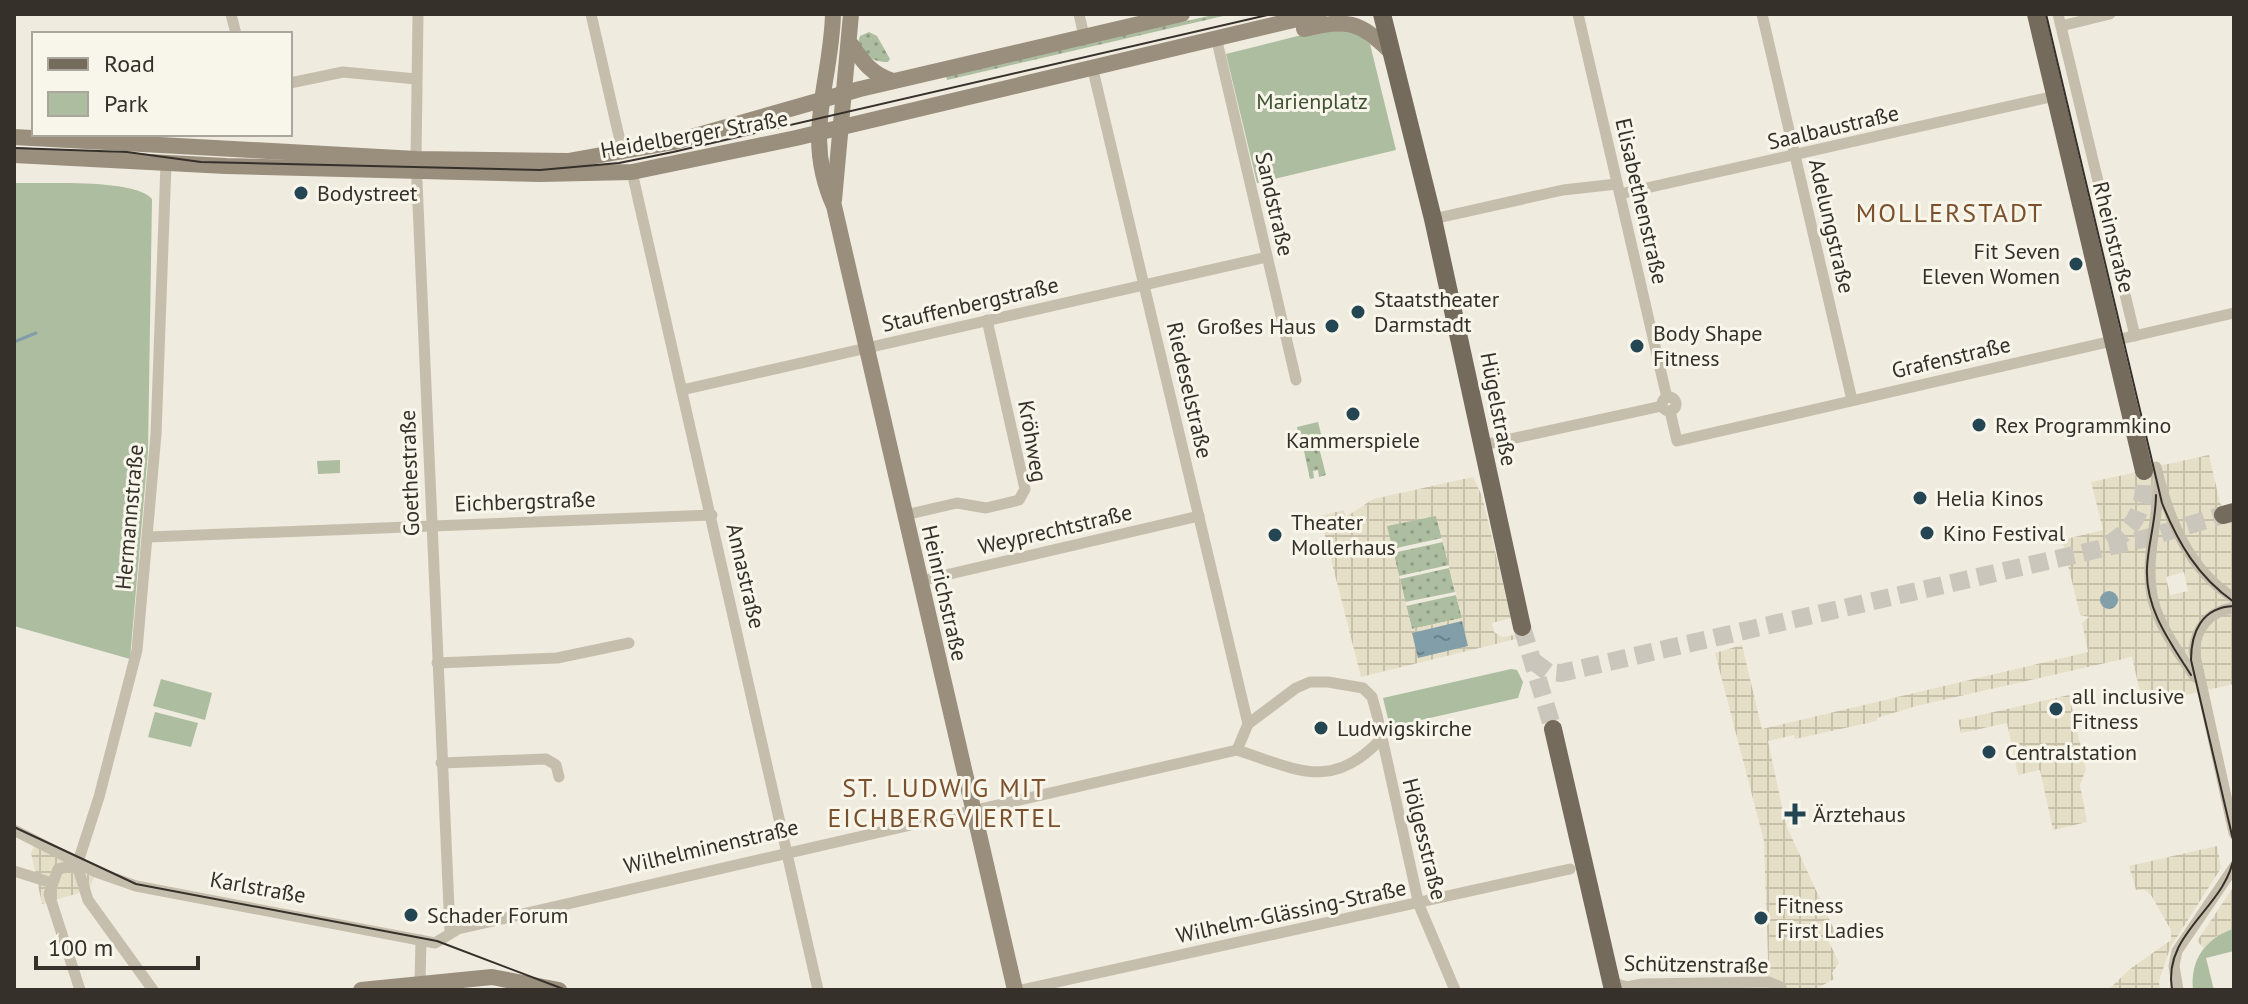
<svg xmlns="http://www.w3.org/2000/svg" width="2248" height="1004" font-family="'PT Sans',sans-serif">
<defs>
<pattern id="grass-dots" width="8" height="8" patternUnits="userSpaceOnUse" patternTransform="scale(2)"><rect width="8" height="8" fill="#adbda0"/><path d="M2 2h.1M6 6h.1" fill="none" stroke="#8e9a83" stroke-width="1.8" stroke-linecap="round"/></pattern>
<pattern id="plaza-grid" width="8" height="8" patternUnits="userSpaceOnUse" patternTransform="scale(2)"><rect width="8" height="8" fill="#e6dfc7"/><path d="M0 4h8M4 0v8" fill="none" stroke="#c6c0ab"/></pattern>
<pattern id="water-ripples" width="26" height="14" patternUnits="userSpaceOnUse" patternTransform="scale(2)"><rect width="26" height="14" fill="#819ea9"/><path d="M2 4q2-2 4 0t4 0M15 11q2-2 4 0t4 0" fill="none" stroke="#6a818a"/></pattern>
</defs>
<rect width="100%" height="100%" fill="#f0ebdf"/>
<g fill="url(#grass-dots)">
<polygon points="1217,14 1232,14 947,80 946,76"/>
<path d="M869,32L877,36L890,59L888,62C871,62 866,56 858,42L860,36Z"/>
<polygon points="1319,448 1326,475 1319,477 1318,470 1313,471 1314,478 1310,479 1304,451"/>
<polygon points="1436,515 1442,538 1392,549 1386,526"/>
<polygon points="1443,542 1449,565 1399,576 1393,553"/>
<polygon points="1449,568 1455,592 1405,602 1400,579"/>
<polygon points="1456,595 1462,618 1412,629 1406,606"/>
</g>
<g fill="#adbda0">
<polygon points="1333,27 1354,31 1370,44 1396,150 1257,183 1226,54"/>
<path d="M14,183C42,184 135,178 152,199L148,452L130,659L14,626Z"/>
<polygon points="1318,422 1323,442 1301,446 1297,427"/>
<polygon points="340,460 340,473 318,474 317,461"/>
<polygon points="1511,669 1517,670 1523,682 1518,698 1390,727 1383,698"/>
<polygon points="161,679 212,693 205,720 153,706"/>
<polygon points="155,712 198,723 191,747 148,737"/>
<path d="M2234,928V951L2206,958L2214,990H2193C2190,959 2206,938 2234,928Z"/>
</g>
<g fill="url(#plaza-grid)" fill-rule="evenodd">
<path d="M2209,455L2220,503L2234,520V684L2143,705L2132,657L1916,706L1877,718V721L1795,739L1794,735L1768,741L1786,825L1838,938L1828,940L1839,963L1832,973L1834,979L1814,990L1769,987L1764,841L1715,653L1742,645L1762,729L2088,652L2082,623L2089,617L2080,615L2062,540L2103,530L2091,482L2137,472L2151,461L2154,467ZM2184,572L2188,591L2170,595L2166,577Z"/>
<path d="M1473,477L1482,496L1511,618L1492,623L1494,632L1502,637L1515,635L1516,639L1361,677L1320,516L1344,510L1346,517L1373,499ZM1436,516L1462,618L1412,629L1387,526Z"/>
<polygon points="2069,695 2086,769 2080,785 2087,822 2053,830 2040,770 2018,775 2007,723 1961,733 1958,720"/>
<polygon points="35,844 95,874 89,890 42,904 31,853"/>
<polygon points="2217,846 2221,868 2170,948 2159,981 2160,990 2108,990 2130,969 2171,940 2171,930 2151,895 2145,890 2136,890 2129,866"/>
<polygon points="2234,886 2234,928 2215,937 2204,948 2197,941"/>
</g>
<g fill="url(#water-ripples)">
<circle cx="2109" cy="600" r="9"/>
<polygon points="1462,621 1468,646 1418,658 1412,633"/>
</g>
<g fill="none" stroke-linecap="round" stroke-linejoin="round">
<polyline stroke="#819ea9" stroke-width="3" points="14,342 36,333"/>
<g stroke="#cbc6bb" stroke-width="18" stroke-dasharray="18 9" stroke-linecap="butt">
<path d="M2109,544C2138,527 2146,503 2144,471"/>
<polyline points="1522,627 1553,729"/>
<polyline points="1533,661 1548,672 1561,673 2143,539 2223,515"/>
</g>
<g stroke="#c6beac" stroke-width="11">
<polyline points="231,14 236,34"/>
<polyline points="418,14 416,159 450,931"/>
<polyline points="591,14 623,154"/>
<polyline points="1079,14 1084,36"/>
<polyline points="1578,14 1667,398"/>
<polyline points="1762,14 1852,400"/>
<polyline points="2058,14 2135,336"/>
<polyline points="2061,26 2110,14"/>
<polyline points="1216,37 1296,380"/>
<polyline points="1092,66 1248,724"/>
<polyline points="290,83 343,72 416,79"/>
<polyline points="632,172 818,990"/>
<polyline points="1620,194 2055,96"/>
<polyline points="1433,219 1563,190 1617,184"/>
<polyline points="682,390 1267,257"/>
<circle cx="1669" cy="404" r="7"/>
<polyline points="1670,411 1677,441 2234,313"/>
<polyline points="1483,445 1662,406"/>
<path d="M2156,467C2168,517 2188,570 2234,598"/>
<path d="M2159,482C2158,520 2144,562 2153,600C2160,628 2179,653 2195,677"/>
<polyline points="905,515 957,503 986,508 1019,500 1025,489 987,320"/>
<polyline points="149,537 712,515"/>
<polyline points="920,581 1199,516"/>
<path d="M2234,608C2210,610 2196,628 2194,651L2234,833"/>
<polyline points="437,663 557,658 629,643"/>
<polyline points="1237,750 1248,724 1296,688 1310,682 1328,682 1363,688 1372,697 1377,715 1419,905 1455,990"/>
<path d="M1237,750C1296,769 1331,792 1380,740"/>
<polyline points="441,763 546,759 556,765 559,777"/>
<polyline points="14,830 96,872 136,886 435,943 458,929 1237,750"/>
<polyline points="77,865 99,797 137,650 156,434 166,164"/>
<polyline points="77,865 88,900 153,990"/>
<polyline points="77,865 58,869 49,894 80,990"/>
<polyline points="14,871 52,883"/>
<polyline points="420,981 421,940"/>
<polyline points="1611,982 1627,987 1642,984 1769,982 1781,987 1781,990"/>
<polyline points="1021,990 1570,869"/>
<polyline points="2178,990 2174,966 2177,951 2234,867"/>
</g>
<g stroke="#9a8e7d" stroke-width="16">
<path d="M833,14C831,85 802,135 834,206L1015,990"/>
<path d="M1304,29C1347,19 1358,20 1391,52"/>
<path d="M850,43C863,62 871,74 893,81"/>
<polyline points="14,137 416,159 568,161 674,142 860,89 1182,14"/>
<polyline points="14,155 226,166 540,174 632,172 796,138 1319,14"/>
<polyline points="834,200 851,14"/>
<polyline points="361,990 492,977 559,990"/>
</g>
<g stroke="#756b5d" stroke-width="18">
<polyline points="1382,14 1433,219 1522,627"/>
<polyline points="2036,14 2144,471"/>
<polyline points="2223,515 2234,512"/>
<polyline points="1553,729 1613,990"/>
</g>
<g stroke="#35302a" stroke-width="2">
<path d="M2046,14L2162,503C2178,543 2198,577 2234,602"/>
<polyline points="14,148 127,152 201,162 540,170 619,163 673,152 1272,14"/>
<path d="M2156,495C2156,520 2148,544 2147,568C2145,609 2170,642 2191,675"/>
<path d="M2234,606C2202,607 2191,632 2191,660L2234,844"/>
<polyline points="14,827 136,884 437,941 566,990"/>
<path d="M2172,990C2162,932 2226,908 2234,856"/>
</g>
</g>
<g fill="#244552" stroke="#f8f5ea" stroke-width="3">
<circle cx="301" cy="193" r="8"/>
<circle cx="2076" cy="264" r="8"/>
<circle cx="1358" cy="312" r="8"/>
<circle cx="1332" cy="326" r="8"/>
<circle cx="1637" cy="346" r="8"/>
<circle cx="1353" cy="414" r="8"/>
<circle cx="1979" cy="425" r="8"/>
<circle cx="1920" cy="498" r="8"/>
<circle cx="1927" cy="533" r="8"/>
<circle cx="1275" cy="535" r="8"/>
<circle cx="2056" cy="709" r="8"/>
<circle cx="1321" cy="728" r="8"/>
<circle cx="1989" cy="752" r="8"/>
<path d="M1791 802h8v8h8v8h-8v8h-8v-8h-8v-8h8z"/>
<circle cx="411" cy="915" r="8"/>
<circle cx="1761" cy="918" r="8"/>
</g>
<g text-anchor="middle" stroke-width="6" stroke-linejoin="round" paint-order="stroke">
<g font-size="22" fill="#3e5131" stroke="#f8f5ea">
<text x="1312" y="109">Marienplatz</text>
</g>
<g font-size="22" fill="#35302a" stroke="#f8f5ea">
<text transform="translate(1833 127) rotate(-13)" y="8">Saalbaustraße</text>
<text transform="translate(694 134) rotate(-10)" y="8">Heidelberger Straße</text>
<text transform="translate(1642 201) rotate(77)" y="8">Elisabethenstraße</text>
<text transform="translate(1275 204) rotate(77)" y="8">Sandstraße</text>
<text transform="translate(1832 226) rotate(77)" y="8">Adelungstraße</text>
<text transform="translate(2114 237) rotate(76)" y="8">Rheinstraße</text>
<text transform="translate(970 304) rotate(-13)" y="8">Stauffenbergstraße</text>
<text transform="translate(1951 357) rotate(-13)" y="8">Grafenstraße</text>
<text transform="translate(1190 390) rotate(77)" y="8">Riedeselstraße</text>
<text transform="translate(1499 409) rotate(79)" y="8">Hügelstraße</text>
<text transform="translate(1033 441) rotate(80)" y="8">Kröhweg</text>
<text transform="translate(409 473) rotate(-92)" y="8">Goethestraße</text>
<text transform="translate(525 501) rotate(-2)" y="8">Eichbergstraße</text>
<text transform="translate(129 517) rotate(-85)" y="8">Hermannstraße</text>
<text transform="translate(1055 529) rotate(-13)" y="8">Weyprechtstraße</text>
<text transform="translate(746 576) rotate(77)" y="8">Annastraße</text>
<text transform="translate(945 593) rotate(77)" y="8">Heinrichstraße</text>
<text transform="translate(1425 839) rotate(76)" y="8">Hölgesstraße</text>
<text transform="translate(711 846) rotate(-13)" y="8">Wilhelminenstraße</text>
<text transform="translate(258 887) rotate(10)" y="8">Karlstraße</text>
<text transform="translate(1291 911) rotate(-12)" y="8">Wilhelm-Glässing-Straße</text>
<text transform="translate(1696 964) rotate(1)" y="8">Schützenstraße</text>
</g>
<g font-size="22" fill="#35302a" stroke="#f8f5ea" text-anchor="start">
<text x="317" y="201">Bodystreet</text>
<text x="2060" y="259" text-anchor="end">Fit Seven<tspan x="2060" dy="25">Eleven Women</tspan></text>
<text x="1374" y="307">Staatstheater<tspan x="1374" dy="25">Darmstadt</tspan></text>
<text x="1316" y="334" text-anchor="end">Großes Haus</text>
<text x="1653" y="341">Body Shape<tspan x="1653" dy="25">Fitness</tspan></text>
<text x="1995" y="433">Rex Programmkino</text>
<text x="1353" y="448" text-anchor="middle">Kammerspiele</text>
<text x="1936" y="506">Helia Kinos</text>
<text x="1291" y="530">Theater<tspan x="1291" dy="25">Mollerhaus</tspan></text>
<text x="1943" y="541">Kino Festival</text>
<text x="2072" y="704">all inclusive<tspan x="2072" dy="25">Fitness</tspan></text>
<text x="1337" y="736">Ludwigskirche</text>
<text x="2005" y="760">Centralstation</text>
<text x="1813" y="822">Ärztehaus</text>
<text x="1777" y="913">Fitness<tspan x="1777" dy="25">First Ladies</tspan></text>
<text x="427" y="923">Schader Forum</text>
</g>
<g font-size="26" letter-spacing="2" fill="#7b512d" stroke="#f8f5ea">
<text x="1950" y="222">MOLLERSTADT</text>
<text x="945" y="797">ST. LUDWIG MIT<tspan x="945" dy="30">EICHBERGVIERTEL</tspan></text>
</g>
</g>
<rect width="2248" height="1004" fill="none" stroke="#35302a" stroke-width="32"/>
<rect x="32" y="32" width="260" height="104" fill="#f8f5ea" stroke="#aaa69d" stroke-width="2"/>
<rect x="48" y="58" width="40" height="12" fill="#756b5d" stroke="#aaa69d" stroke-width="2"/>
<text x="104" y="72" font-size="24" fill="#35302a">Road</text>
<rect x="48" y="92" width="40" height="24" fill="#adbda0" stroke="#aaa69d" stroke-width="2"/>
<text x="104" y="112" font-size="24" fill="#35302a">Park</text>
<path d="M36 956v12h162v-12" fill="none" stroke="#35302a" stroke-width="4"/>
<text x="48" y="956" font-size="24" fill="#35302a" stroke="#f8f5ea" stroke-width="6" paint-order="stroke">100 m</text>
</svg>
